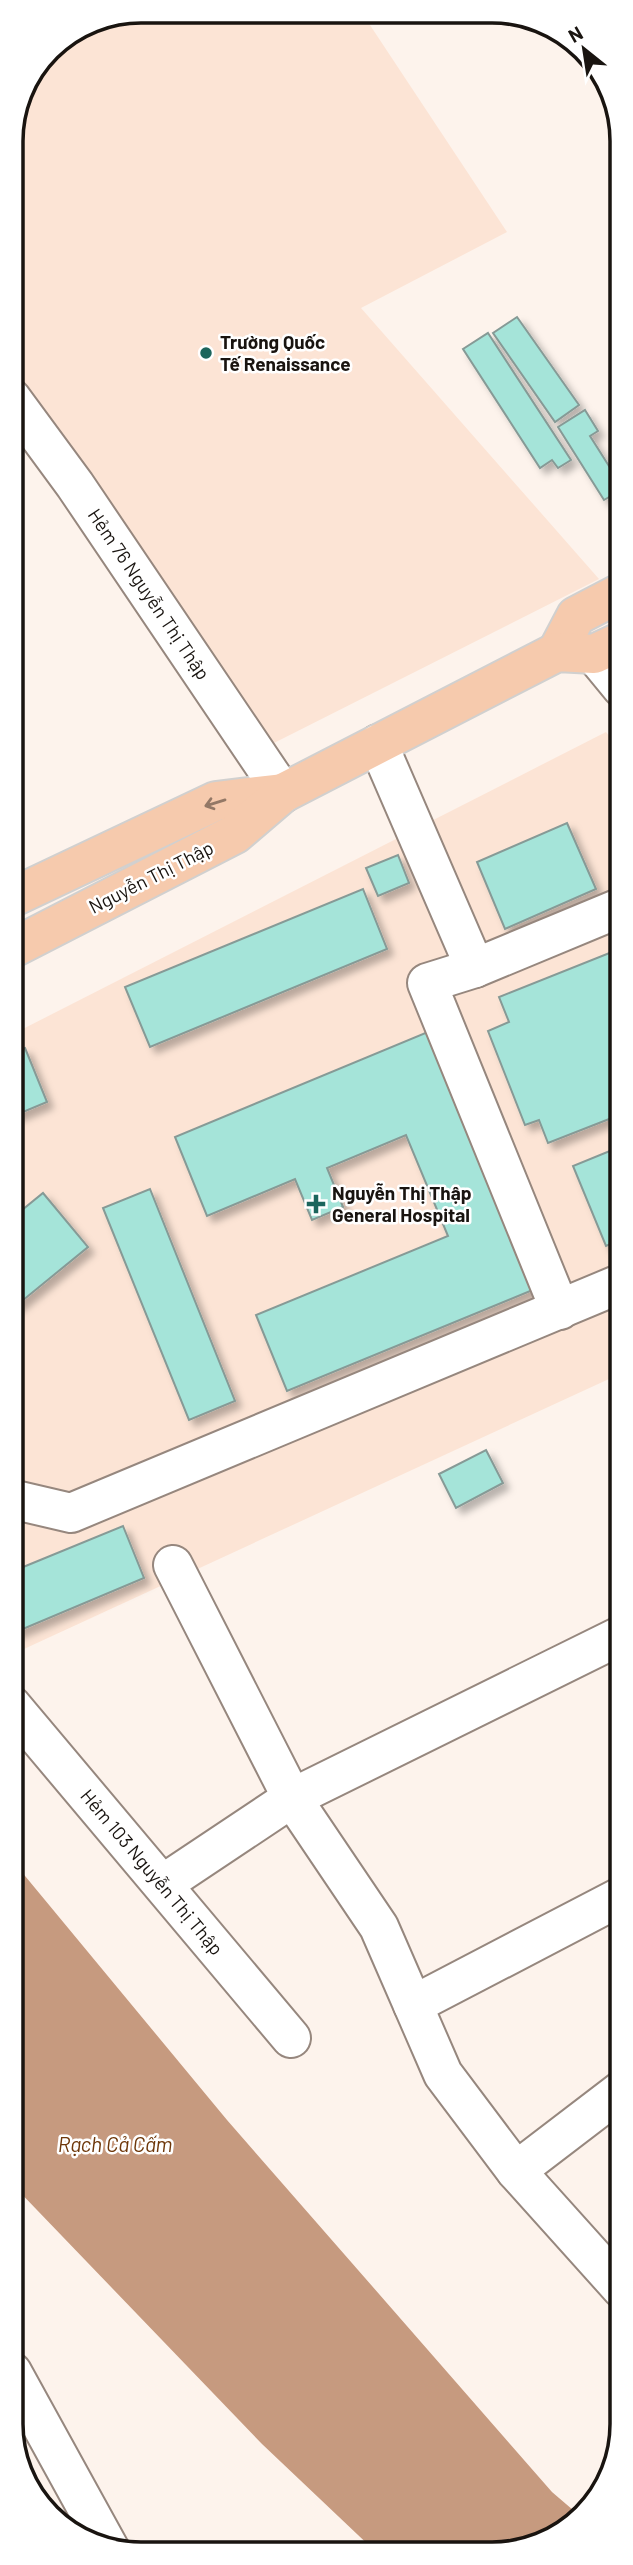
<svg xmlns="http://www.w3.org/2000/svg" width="633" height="2565" font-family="Barlow,sans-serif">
<defs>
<filter id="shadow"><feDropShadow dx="6" dy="6" stdDeviation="3.5" flood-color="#0004"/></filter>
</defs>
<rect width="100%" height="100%" fill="#fdf3ec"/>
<g fill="#fce4d5">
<polygon points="140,11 362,13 507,232 361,308 599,579 268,746 11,398 11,132 49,48 91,20"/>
<polygon points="606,732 622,752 622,1373 11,1655 11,1035"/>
</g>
<polygon fill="#c69a7f" points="11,1859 227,2120 552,2492 580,2516 510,2553 377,2553 262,2444 12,2184"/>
<g fill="#a5e4d9" stroke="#869a96" stroke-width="2" filter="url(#shadow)">
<polygon points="517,317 579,405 555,422 493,333"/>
<polygon points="488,333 571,460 558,468 552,460 540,468 463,349"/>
<polygon points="621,387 621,413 610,394"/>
<polygon points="585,410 598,431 590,436 621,485 621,490 604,500 558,427"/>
<polygon points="567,823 596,889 505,929 477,862"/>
<polygon points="398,855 409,883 378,896 366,868"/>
<polygon points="363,889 387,949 150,1047 125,987"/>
<polygon points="622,948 622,1114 548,1143 539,1120 525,1125 488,1031 509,1022 499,997"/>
<polygon points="435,1029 540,1287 287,1391 256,1315 448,1236 406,1135 327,1168 343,1207 312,1220 295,1179 207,1216 175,1137"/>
<polygon points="25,1048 47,1102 11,1117 11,1054"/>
<polygon points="622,1146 622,1239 606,1246 573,1166"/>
<polygon points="150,1189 235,1401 189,1420 103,1208"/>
<polygon points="43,1193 88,1247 11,1310 11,1219"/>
<polygon points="486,1450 503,1483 456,1508 439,1474"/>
<polygon points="123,1526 144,1578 11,1634 11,1572"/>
</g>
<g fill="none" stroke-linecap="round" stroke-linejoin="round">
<defs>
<g id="minor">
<polyline points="11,398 75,485 283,793"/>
<polyline points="594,654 622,688"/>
<polyline points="378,744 475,968"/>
<polyline points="560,1310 427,983 475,968 622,907"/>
<polyline points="11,1499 71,1513 622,1283"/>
<polyline points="173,1565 292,1798 379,1927 443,2074 516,2171 622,2289"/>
<polyline points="11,1705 291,2038"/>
<polyline points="163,1884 292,1798 622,1635"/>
<polyline points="413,2005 622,1896"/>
<polyline points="516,2171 622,2090"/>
<polyline points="12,2372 110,2550"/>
</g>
<g id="major">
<polyline points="557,652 576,616 622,592"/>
<polyline points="11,898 216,801 283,793"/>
<polyline points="11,949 235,834 283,793 557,652 594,654 622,641"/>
</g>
</defs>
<use href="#minor" stroke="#96877e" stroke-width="42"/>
<use href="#major" stroke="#d1d0cf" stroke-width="42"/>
<use href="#minor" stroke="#fff" stroke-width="38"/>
<use href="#major" stroke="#f6caad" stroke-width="38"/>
</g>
<defs><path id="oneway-shaft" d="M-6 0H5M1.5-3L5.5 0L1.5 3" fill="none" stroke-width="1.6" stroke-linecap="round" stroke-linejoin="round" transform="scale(1.75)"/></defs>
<use stroke="#937866" href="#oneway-shaft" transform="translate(215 803) rotate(163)"/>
<g fill="#1c655c" stroke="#fff" stroke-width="2.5">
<circle cx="206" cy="353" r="7"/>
<path d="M312.5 1193.5h7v7h7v7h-7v7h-7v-7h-7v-7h7z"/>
</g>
<g text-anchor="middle" stroke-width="5" stroke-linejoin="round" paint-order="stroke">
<g font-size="19" font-weight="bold" fill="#191410" stroke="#fff" text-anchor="start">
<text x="220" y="349">Trường Quốc<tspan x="220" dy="22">Tế Renaissance</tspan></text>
<text x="332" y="1200">Nguyễn Thị Thập<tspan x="332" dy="22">General Hospital</tspan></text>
</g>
<g font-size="19" fill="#191410" stroke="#fff">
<text transform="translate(149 594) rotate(56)" y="7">Hẻm 76 Nguyễn Thị Thập</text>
<text transform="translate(151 877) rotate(-27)" y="7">Nguyễn Thị Thập</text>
<text transform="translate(152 1872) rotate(50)" y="7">Hẻm 103 Nguyễn Thị Thập</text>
</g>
<g font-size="21" font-style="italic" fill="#6e3709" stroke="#fff">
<text x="115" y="2152">Rạch Cả Cấm</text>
</g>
</g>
<path d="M0 0H633V2565H0ZM141 23H492A118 118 0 0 1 610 141V2424A118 118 0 0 1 492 2542H141A118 118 0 0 1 23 2424V141A118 118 0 0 1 141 23Z" fill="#fff" fill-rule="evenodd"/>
<path fill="none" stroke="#191410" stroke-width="3.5" d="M141 23H492A118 118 0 0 1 610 141V2424A118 118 0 0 1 492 2542H141A118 118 0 0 1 23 2424V141A118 118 0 0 1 141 23Z"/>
<g transform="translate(584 49) rotate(330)" stroke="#ffffff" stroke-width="5" paint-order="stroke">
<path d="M0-5L12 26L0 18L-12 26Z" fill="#191410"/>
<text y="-10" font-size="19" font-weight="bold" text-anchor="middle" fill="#191410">N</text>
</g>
</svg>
